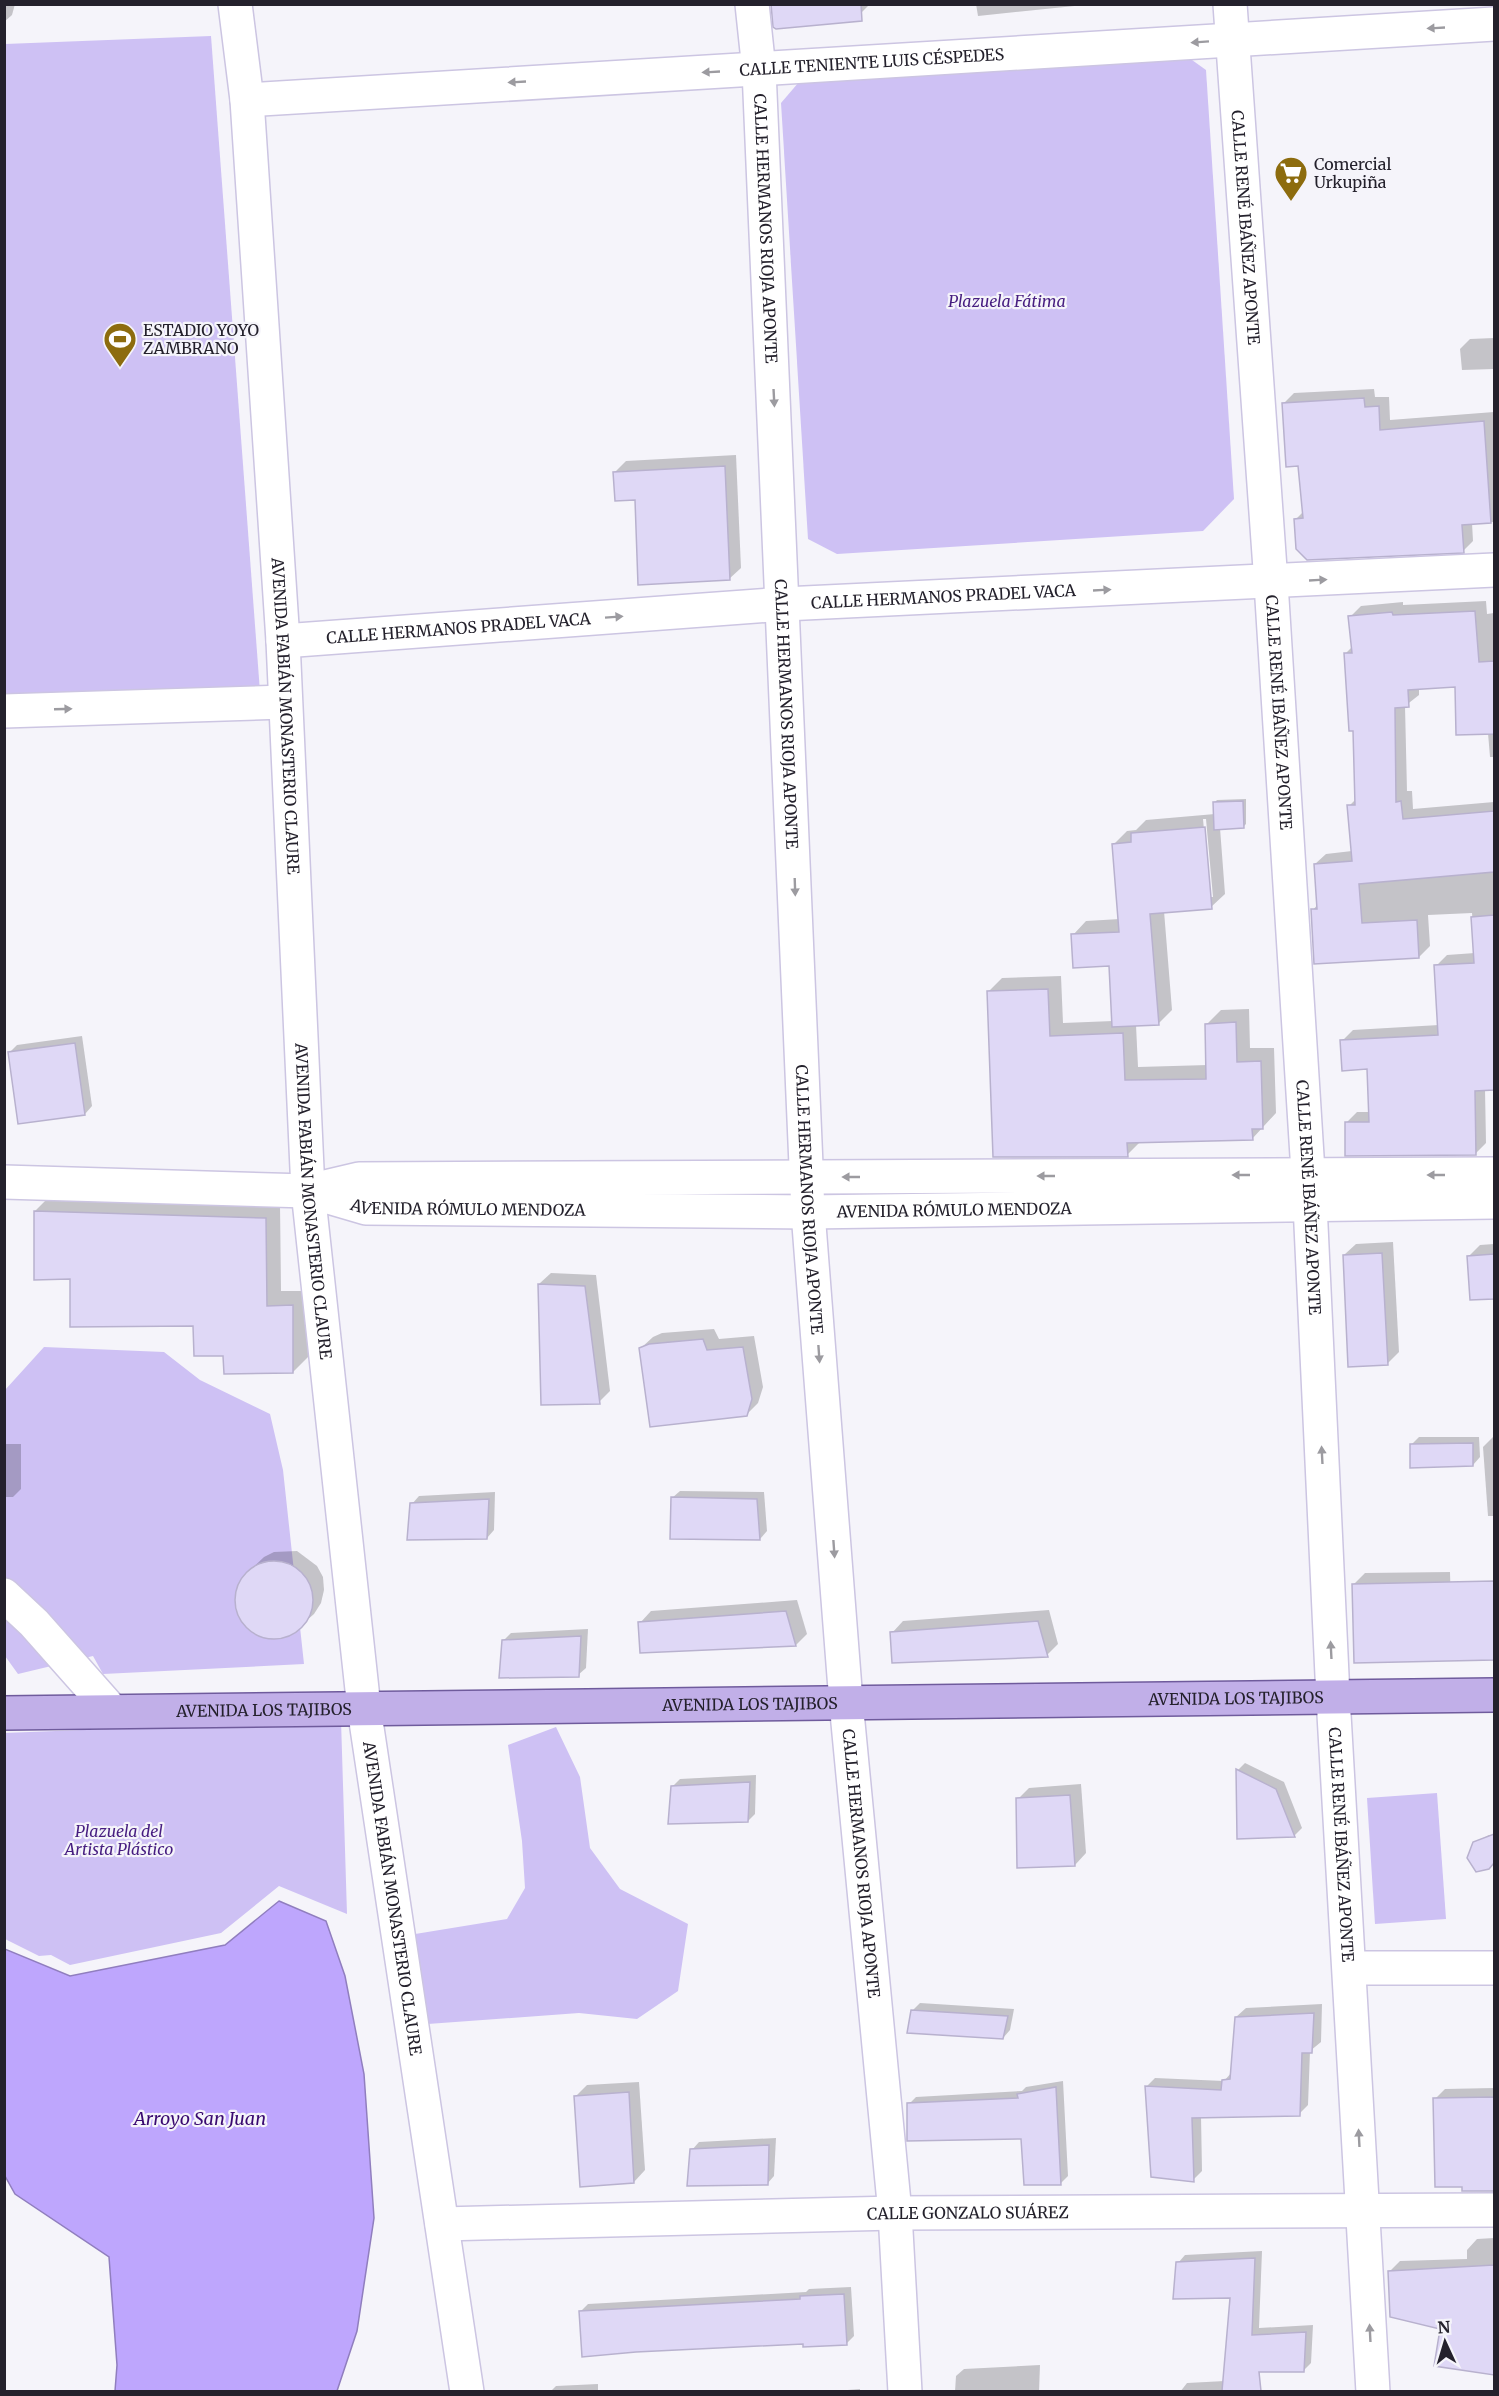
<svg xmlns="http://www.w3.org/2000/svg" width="1499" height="2396" font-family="Merriweather,serif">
<rect width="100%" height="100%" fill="#f5f4fa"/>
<g fill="#cec1f4">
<polygon points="211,36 260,692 5,697 5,44"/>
<polygon points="1185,55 1206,70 1234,499 1203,531 837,554 808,539 781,103 799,82"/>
<polygon points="44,1347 164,1352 200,1380 270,1414 283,1470 304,1664 103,1674 93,1656 18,1674 5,1656 5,1390"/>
<polygon points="341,1720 347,1914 279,1886 221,1933 70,1965 51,1955 39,1956 5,1939 4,1733"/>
<polygon points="556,1727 580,1777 590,1848 620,1889 688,1924 678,1991 637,2019 579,2013 414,2025 403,1936 507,1919 525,1888 522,1841 508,1745"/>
<polygon points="1437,1793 1446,1919 1375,1924 1367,1798"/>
</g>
<polygon fill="#bea6fd" stroke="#907ebe" stroke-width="1.5" points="279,1901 326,1921 345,1976 364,2074 374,2218 357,2331 337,2391 115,2391 117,2365 109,2257 15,2194 5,2176 5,1949 70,1976 225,1945"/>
<g fill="#0003" fill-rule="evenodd">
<polygon points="4,4 15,4 12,15 4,22"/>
<polygon points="771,4 868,4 868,6 853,21 775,26"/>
<polygon points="976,4 1094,4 978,16"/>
<polygon points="1494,338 1494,369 1462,370 1460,349 1470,339"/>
<polygon points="1374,389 1375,397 1389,397 1390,420 1494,412 1494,522 1472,523 1473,541 1463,551 1296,519 1303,512 1299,465 1284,403 1294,393"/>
<polygon points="736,455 741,568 729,579 636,498 615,472 626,461"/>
<polygon points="1486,601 1487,614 1494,613 1494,757 1490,757 1488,733 1456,685 1419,688 1419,695 1405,706 1407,791 1412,791 1413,809 1494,802 1494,1088 1485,1089 1486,1143 1475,1154 1346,1123 1357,1112 1370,1112 1368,1068 1342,1041 1353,1030 1439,1025 1436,966 1447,955 1475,953 1472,913 1428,915 1430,946 1419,957 1313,910 1318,904 1315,864 1326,854 1352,851 1349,806 1356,799 1354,729 1345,654 1353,646 1350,617 1361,606 1403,602 1403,605"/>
<path d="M1246,799V824L1243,827L1220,828L1225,894L1211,907L1164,911L1172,1010L1158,1024L1136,1025L1138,1067L1208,1065L1207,1024L1221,1010L1249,1009L1250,1048H1274L1276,1113L1252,1139L1141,1141L1127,1155L988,992L1002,978L1061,976L1063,1023L1113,1021L1111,964L1073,935L1086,921L1120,919L1113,845L1127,831L1136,830L1146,820L1215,814L1214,803L1217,800ZM1203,819H1206L1213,897H1210Z"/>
<polygon points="82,1036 92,1106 85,1114 10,1052 17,1045"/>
<polygon points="50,1196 280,1204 281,1291 307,1291 308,1357 293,1372 225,1354 195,1325 71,1278 35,1211"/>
<polygon points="1393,1242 1399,1352 1388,1363 1344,1255 1356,1244"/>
<polygon points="1494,1244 1494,1297 1472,1299 1469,1256 1480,1245"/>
<polygon points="551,1273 596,1275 610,1391 599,1402 539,1284"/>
<polygon points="714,1329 719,1339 754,1336 763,1387 758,1403 746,1415 641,1348 653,1337 662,1333"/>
<polygon points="1494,1436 1494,1516 1488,1516 1483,1447"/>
<polygon points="1419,1437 1479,1437 1480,1457 1473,1465 1411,1445"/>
<polygon points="4,1444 21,1444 21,1489 13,1497 4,1497"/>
<polygon points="680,1491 764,1492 767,1531 760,1539 672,1498"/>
<polygon points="495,1492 494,1530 487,1538 412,1504 419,1496"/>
<polygon points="297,1551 317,1566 323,1577 324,1590 321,1603 314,1614 291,1634 266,1637 244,1623 238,1612 238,1588 243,1577 264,1557 274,1552"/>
<polygon points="1450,1572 1451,1608 1494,1608 1494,1659 1355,1662 1354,1584 1365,1573"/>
<polygon points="797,1600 807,1634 796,1645 640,1623 651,1611"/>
<polygon points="1049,1610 1058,1644 1047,1655 892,1633 903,1621"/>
<polygon points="588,1629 586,1668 578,1675 503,1641 511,1633"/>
<polygon points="1245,1763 1284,1782 1302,1828 1295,1835 1239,1837 1238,1770"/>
<polygon points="756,1775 755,1814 748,1821 672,1787 680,1779"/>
<polygon points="1081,1784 1086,1853 1075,1865 1018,1799 1029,1788"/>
<polygon points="1489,1835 1494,1838 1494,1861 1488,1868 1474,1843"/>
<polygon points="920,2003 1014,2009 1010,2030 1003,2038 912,2011"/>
<polygon points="1322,2004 1321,2042 1310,2051 1308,2105 1299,2114 1201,2116 1202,2171 1193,2180 1146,2087 1155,2078 1224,2081 1232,2072 1236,2017 1246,2008"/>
<polygon points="1063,2081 1068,2176 1060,2184 1022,2138 909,2104 916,2097 1022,2091 1026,2087"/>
<polygon points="639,2082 645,2170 634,2182 576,2096 587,2085"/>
<polygon points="1494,2088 1494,2190 1464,2190 1435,2099 1445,2089"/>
<polygon points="776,2138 774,2176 767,2184 692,2150 699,2142"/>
<polygon points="1494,2238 1494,2374 1436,2365 1442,2328 1390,2271 1400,2261 1467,2259 1467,2250 1477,2239"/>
<polygon points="1262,2251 1259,2328 1313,2325 1311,2363 1304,2370 1263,2356 1256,2392 1180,2392 1187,2383 1225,2381 1232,2297 1178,2263 1185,2255"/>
<polygon points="851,2287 854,2336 847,2343 581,2311 588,2304 806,2292 809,2289"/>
<polygon points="1040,2365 1039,2392 955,2392 956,2376 964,2369"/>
<polygon points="598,2384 598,2392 550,2392 556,2386"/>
<polygon points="860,2389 860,2392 822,2392"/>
</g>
<g fill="#dfd8f6" stroke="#b8b1ce" stroke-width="1.5">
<polygon points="771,4 861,4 862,21 776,29 773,27"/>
<polygon points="1364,398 1365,407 1379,406 1380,430 1484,421 1491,523 1462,525 1464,553 1307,560 1296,549 1294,519 1303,518 1298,466 1286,467 1282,403"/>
<polygon points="725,466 730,580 638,585 635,500 615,501 613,472"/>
<polygon points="1475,611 1479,662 1494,661 1494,734 1456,735 1455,687 1408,690 1409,707 1395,708 1396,802 1401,801 1403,819 1494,811 1494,872 1359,884 1362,923 1417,920 1419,958 1314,964 1311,909 1317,909 1314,864 1352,861 1347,805 1355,805 1353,731 1349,731 1344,653 1352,653 1348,616 1392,612 1393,615"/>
<polygon points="1243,801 1244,828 1214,830 1213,802"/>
<polygon points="1205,827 1212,909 1150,914 1159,1025 1112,1027 1109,966 1073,968 1071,934 1119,932 1112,844 1131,842 1131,833"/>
<polygon points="1494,915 1494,1090 1475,1091 1476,1155 1345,1156 1345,1122 1369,1122 1367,1069 1342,1071 1340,1040 1438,1035 1434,965 1474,963 1471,917"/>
<polygon points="1048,989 1050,1036 1123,1033 1125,1080 1206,1079 1205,1024 1236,1022 1237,1062 1261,1061 1263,1129 1252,1129 1253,1140 1127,1143 1128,1157 993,1157 987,991"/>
<polygon points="75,1043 85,1115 18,1124 8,1052"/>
<polygon points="34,1211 266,1218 267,1306 293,1305 293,1373 224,1374 223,1356 194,1356 193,1326 70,1327 70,1279 34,1280"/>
<polygon points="1382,1253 1388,1365 1348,1367 1343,1255"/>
<polygon points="1494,1254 1494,1299 1470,1300 1467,1256"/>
<polygon points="538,1284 585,1286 600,1404 541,1405"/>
<polygon points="703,1339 707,1350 743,1347 752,1399 747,1416 650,1427 639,1348 649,1344"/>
<polygon points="1473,1443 1473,1466 1410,1468 1410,1444"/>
<polygon points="671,1497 757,1499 760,1540 670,1539"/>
<polygon points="489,1499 487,1539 407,1540 410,1503"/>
<circle cx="274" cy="1600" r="39"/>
<polygon points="1494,1581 1494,1660 1354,1663 1352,1584"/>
<polygon points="786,1611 796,1646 640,1653 638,1622"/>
<polygon points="1038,1621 1048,1657 892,1663 890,1632"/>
<polygon points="581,1636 579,1677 499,1678 502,1640"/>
<polygon points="1236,1769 1276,1789 1295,1837 1237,1839"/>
<polygon points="750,1782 748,1822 668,1824 671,1786"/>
<polygon points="1070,1795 1075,1866 1017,1868 1016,1798"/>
<polygon points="1494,1834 1494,1863 1489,1869 1476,1872 1467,1858 1473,1842"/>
<polygon points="911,2010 1008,2016 1003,2039 907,2033"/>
<polygon points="1314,2013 1312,2053 1302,2053 1300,2116 1192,2118 1194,2182 1151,2177 1145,2086 1221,2090 1222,2080 1230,2079 1235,2017"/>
<polygon points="1056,2087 1061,2185 1024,2185 1021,2139 907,2141 907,2103 1018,2098 1017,2094"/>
<polygon points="629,2092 634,2183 580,2187 574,2096"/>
<polygon points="1494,2097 1494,2191 1462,2191 1462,2187 1435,2187 1433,2098"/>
<polygon points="769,2145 768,2185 687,2186 690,2149"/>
<polygon points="1255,2258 1252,2335 1306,2332 1304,2372 1259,2372 1261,2391 1222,2391 1230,2298 1173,2299 1176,2262"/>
<polygon points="1494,2265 1494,2375 1434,2366 1440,2329 1390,2317 1388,2271"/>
<polygon points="844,2294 847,2345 803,2347 803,2344 636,2352 582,2357 579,2311 800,2299 800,2296"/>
</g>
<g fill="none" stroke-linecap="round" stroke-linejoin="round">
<defs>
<g id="street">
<path id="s1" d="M235,4L247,100L283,641L308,1191L364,1708L467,2392"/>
<path id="s2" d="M752,4L759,70L808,1212L846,1702L895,2213L905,2392"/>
<path id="s3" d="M1230,4L1271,583L1310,1204L1333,1697L1373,2392"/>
<path id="s4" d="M247,100L1494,24"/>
<path id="s5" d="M283,641L784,604L1494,570"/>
<polyline points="4,711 284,702"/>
<path id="s6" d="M1494,1174L359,1179L308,1191L366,1208L808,1212L1494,1202"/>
<polyline points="4,1182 308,1191"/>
<polyline points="4,1595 34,1623 112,1711"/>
<polyline points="1351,1968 1494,1968"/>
<path id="s7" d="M442,2224L895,2213L1494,2210"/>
</g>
<g id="primary">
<path id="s8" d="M4,1713L1494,1695"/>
</g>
</defs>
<use href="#street" stroke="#ccc5e2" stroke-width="36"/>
<use href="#primary" stroke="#6f5b9c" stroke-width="36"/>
<use href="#street" stroke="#fff" stroke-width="33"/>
<use href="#primary" stroke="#c1afe8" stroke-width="33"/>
</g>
<defs><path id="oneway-solid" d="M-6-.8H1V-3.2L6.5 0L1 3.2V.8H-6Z" transform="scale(1.5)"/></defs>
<g fill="#9c9ba0">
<use href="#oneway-solid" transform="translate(1436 28) rotate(177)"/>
<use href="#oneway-solid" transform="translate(1200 42) rotate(176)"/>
<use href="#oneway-solid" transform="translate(711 72) rotate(177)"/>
<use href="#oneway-solid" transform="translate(517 82) rotate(177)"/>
<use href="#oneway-solid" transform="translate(774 398) rotate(87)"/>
<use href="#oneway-solid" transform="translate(1318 580) rotate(-3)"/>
<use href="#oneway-solid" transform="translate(1102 590) rotate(-3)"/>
<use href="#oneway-solid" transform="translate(614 617) rotate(-4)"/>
<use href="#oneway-solid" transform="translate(63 709) rotate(-2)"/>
<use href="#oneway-solid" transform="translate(795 887) rotate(88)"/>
<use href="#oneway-solid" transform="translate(1241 1175) rotate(180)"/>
<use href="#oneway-solid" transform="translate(1436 1175) rotate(180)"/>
<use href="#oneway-solid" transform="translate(1046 1176) rotate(180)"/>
<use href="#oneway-solid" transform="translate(851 1177) rotate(180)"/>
<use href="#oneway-solid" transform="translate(819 1354) rotate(86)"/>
<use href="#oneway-solid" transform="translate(1322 1455) rotate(-93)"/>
<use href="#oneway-solid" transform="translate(834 1549) rotate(86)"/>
<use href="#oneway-solid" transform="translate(1331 1650) rotate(-93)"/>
<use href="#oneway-solid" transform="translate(1359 2138) rotate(-93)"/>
<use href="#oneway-solid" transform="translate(1370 2333) rotate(-93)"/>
</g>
<defs>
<symbol id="supermarket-pin" viewBox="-11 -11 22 30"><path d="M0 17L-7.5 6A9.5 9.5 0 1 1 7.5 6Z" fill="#8d6c0e" stroke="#f5f4fa"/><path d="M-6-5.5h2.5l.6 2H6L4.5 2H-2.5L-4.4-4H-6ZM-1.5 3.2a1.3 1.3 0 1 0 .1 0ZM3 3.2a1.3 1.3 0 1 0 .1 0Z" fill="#fff"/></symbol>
<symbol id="stadium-pin" viewBox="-11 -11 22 30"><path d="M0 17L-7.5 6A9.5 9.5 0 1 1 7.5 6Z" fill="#8d6c0e" stroke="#f5f4fa"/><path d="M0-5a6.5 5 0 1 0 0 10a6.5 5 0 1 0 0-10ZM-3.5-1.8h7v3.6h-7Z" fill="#fff"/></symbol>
</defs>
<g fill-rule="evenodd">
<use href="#supermarket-pin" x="1272" y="154" width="38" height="52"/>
<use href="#stadium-pin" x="101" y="320" width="38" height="52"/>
</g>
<g text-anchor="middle" stroke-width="4.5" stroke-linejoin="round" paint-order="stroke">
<g font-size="16" fill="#24212c" stroke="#f5f4fa">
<text dy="6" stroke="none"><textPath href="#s4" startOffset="626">CALLE TENIENTE LUIS CÉSPEDES</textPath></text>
<text dy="6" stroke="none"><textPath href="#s2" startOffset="225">CALLE HERMANOS RIOJA APONTE</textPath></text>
<text dy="6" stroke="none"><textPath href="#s3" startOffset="224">CALLE RENÉ IBÁÑEZ APONTE</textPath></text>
<text dy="6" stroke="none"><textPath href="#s5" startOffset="662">CALLE HERMANOS PRADEL VACA</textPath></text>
<text dy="6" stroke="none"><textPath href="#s5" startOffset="176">CALLE HERMANOS PRADEL VACA</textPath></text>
<text dy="6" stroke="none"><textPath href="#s3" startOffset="710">CALLE RENÉ IBÁÑEZ APONTE</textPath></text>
<text dy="6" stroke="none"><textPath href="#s2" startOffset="711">CALLE HERMANOS RIOJA APONTE</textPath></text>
<text dy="6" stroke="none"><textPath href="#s1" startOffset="714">AVENIDA FABIÁN MONASTERIO CLAURE</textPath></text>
<text dy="6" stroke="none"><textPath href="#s3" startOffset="1196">CALLE RENÉ IBÁÑEZ APONTE</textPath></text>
<text dy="6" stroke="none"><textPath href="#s2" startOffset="1197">CALLE HERMANOS RIOJA APONTE</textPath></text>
<text dy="6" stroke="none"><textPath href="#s1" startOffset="1200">AVENIDA FABIÁN MONASTERIO CLAURE</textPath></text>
<text dy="6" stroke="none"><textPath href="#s6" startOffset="1350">AVENIDA RÓMULO MENDOZA</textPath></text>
<text dy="6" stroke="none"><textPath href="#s6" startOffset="1836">AVENIDA RÓMULO MENDOZA</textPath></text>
<text dy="6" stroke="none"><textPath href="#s8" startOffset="1232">AVENIDA LOS TAJIBOS</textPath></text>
<text dy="6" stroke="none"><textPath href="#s8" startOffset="746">AVENIDA LOS TAJIBOS</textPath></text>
<text dy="6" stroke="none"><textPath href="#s8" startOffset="260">AVENIDA LOS TAJIBOS</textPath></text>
<text dy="6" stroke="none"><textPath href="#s3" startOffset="1844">CALLE RENÉ IBÁÑEZ APONTE</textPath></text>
<text dy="6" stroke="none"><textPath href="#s2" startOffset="1863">CALLE HERMANOS RIOJA APONTE</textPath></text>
<text dy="6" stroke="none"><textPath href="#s1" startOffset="1902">AVENIDA FABIÁN MONASTERIO CLAURE</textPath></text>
<text dy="6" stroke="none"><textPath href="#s7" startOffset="526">CALLE GONZALO SUÁREZ</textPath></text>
</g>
<g font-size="16" fill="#24212c" stroke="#f5f4fa" text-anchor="start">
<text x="1314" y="170">Comercial<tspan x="1314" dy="18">Urkupiña</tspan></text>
<text x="143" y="336">ESTADIO YOYO<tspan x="143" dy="18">ZAMBRANO</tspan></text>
</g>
<g font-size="16" font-style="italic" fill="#461d80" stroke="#f5f4fa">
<text x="1007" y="307">Plazuela Fátima</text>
<text x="119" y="1837">Plazuela del<tspan x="119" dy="18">Artista Plástico</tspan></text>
</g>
<g font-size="18" font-style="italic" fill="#390970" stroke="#f5f4fa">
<text x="200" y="2125">Arroyo San Juan</text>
</g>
</g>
<rect width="1499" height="2396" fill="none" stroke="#24212c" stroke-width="12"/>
<g transform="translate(1445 2342) rotate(356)" stroke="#f5f4fa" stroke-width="4.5" paint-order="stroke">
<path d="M0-4.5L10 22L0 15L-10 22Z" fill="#24212c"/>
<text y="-9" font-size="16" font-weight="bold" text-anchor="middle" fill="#24212c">N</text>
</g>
</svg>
